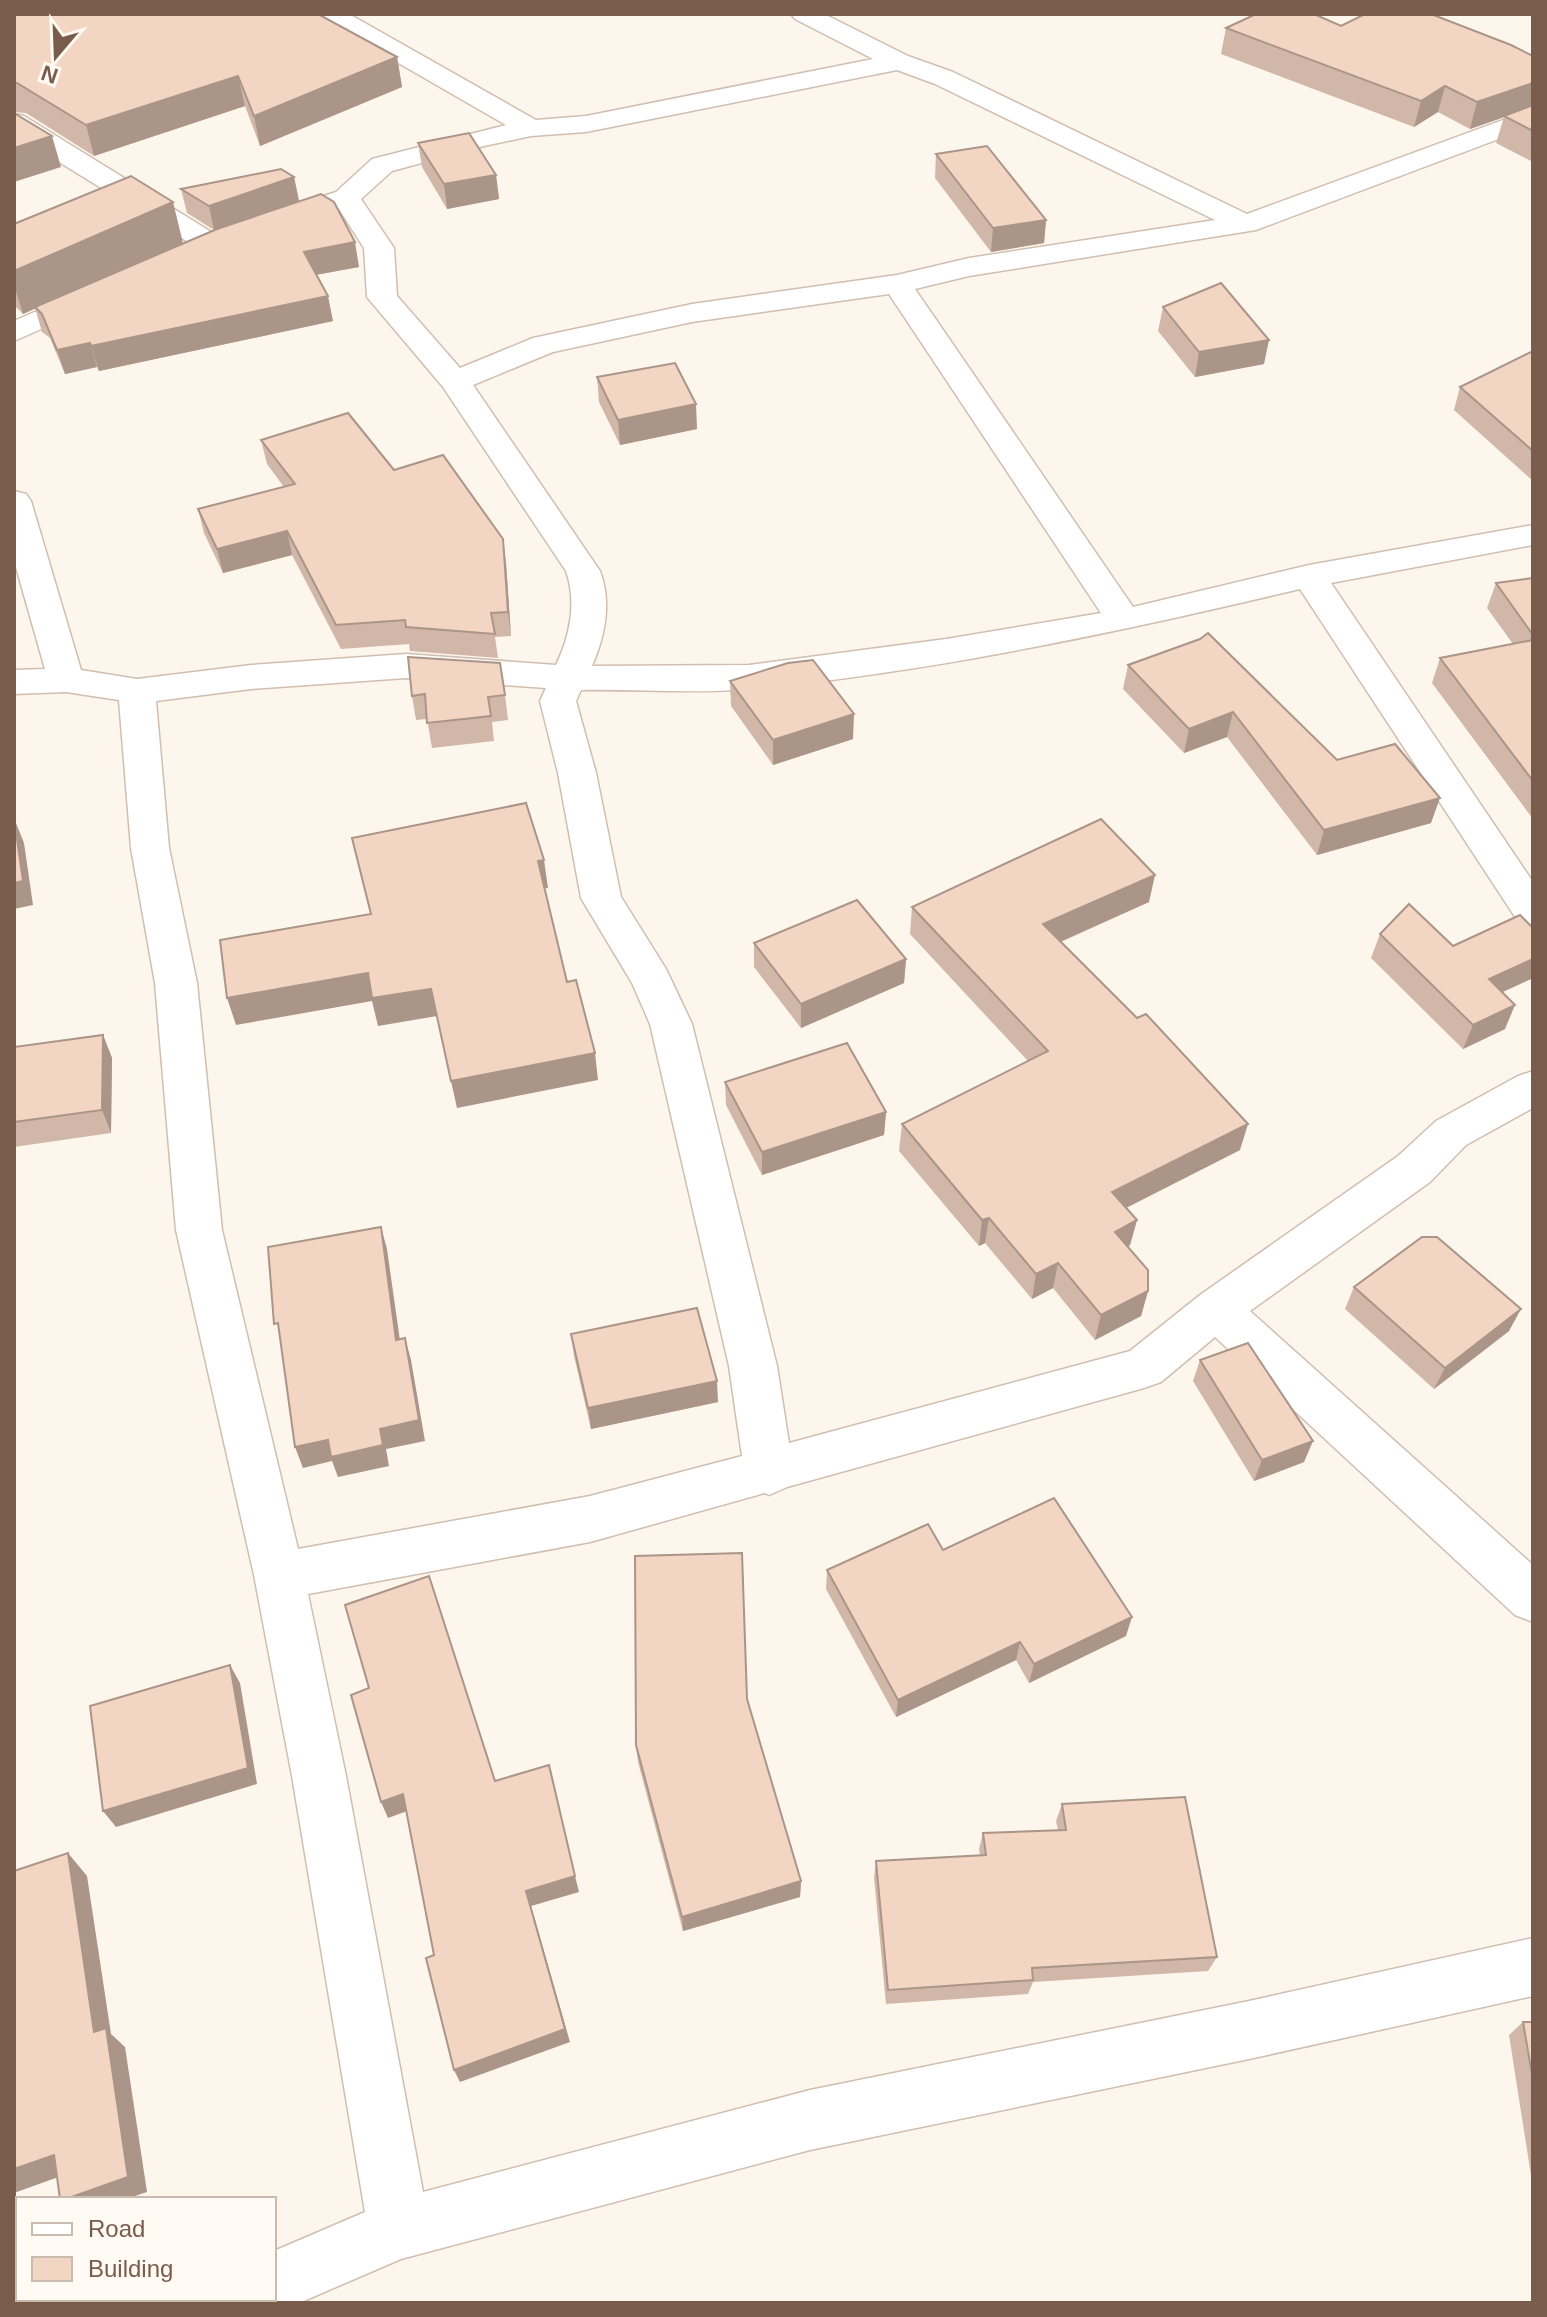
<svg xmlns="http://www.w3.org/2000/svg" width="1547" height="2317" font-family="Helvetica,sans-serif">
<rect width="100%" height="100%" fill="#fdf6ec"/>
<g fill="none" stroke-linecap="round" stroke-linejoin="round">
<defs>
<g id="minor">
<path d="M318,14H349L536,120L586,116L873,59L795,19L791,14H824L908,56L953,72L1247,214L1533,109V126L1256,230L969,276L915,289L1133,607L1309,565L1533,525V545L1331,583L1533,882V928L1519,923L1300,589C1119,632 937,671 751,689C695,694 637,689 581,690L576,701L596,773L621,897L666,969L692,1024L777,1366L789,1443L1130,1351L1200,1295L1398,1156L1436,1121L1518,1076L1533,1071V1108L1466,1145L1430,1182L1250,1311L1533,1565V1622L1515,1615L1215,1337L1161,1382L1144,1388L787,1487L769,1495L765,1493L590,1542L308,1594L346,1776L423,2192L810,2090L1249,2001L1533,1938V1996L1249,2059L810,2150L401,2259L299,2303H194L195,2299H274V2251L365,2212L292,1776L254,1575L176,1230L155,983L131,848L119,700L66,692L14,694V670L45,669L14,560V491L26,494L31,501L81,670L137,679L251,665L406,654L556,665C570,636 577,602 566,571L443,387L367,297L364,248L339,209L318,216L308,213L304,207L308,201L336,192L372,159L506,125L322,19ZM897,70L935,84L1215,220L969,258L897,275L692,304L533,338L460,368L397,296L394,248L361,199L392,171L484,146L531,136L586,132ZM889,294L1101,613L946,639L749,665L592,666C605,636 612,603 600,571L473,385L553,352L692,322ZM406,678L546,688L540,701L558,773L581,898L632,983L650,1024L729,1366L742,1456L590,1496L298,1549L222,1230L197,983L169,848L156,701L251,689Z"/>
<polygon points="14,114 24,116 221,238 226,244 221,250 211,253 201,250 14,134"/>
<polygon points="94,286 105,289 109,295 105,301 14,341 14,321"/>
</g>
</defs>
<use href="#minor" stroke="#d1beb0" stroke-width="3"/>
<use href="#minor" fill="#fff" fill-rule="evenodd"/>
</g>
<g fill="#d1b7a8">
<polygon points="14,14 397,57 402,87 260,146 245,106 94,156 26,113 14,112"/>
<polygon points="1341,26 1533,56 1533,162 1496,143 1504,117 1470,129 1438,112 1414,127 1221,54 1226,28"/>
<polygon points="418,143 496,175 499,199 447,209 422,167"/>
<polygon points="936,154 1046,220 1044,243 991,252 935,178"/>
<polygon points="294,177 299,201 359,267 316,275 333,321 99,371 97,367 65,374 50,338 42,332 35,308 23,314 14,305 14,224 183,243 128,267 214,230 187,213 181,189"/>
<polygon points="1163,307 1264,364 1195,377 1158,331"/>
<polygon points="1533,351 1533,481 1454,410 1460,387"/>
<polygon points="597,377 697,429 620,445 599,402"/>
<polygon points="261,440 394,470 506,563 511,636 495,637 498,658 410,651 409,644 341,649 292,555 223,573 204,533 198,509 284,487 267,464"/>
<polygon points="1533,578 1533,819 1432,683 1440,658 1513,644 1487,608 1496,583"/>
<polygon points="408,657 505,695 508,720 492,722 494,741 432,748 427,719 416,720 412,696"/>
<polygon points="1128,665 1337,760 1431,823 1317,855 1227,737 1184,753 1123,689"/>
<polygon points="730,681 853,739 773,765 731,706"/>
<polygon points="1149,902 1061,942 1240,1150 1126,1208 1137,1220 1130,1245 1128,1247 1148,1291 1141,1316 1095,1340 1053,1288 1032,1299 985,1243 979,1246 899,1151 902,1124 1028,1061 910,934 912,907"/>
<polygon points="1533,928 1533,978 1502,992 1505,1029 1463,1049 1371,958 1380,934 1453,946"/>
<polygon points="754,943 906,959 904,983 801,1028 754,967"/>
<polygon points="103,1035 112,1058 111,1133 14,1147 14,1047"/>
<polygon points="725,1082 886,1112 884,1135 762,1175 726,1105"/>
<polygon points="1354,1287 1509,1331 1434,1389 1345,1309"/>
<polygon points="571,1334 718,1402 591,1429 574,1356"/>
<polygon points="1200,1360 1304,1462 1254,1481 1193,1381"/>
<polygon points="943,1550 1126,1636 1029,1683 1016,1660 896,1717 826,1589 827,1570"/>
<polygon points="747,1699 801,1881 800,1897 683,1931 638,1762 636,1745"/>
<polygon points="1062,1804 1217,1957 1208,1971 1033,1982 1028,1994 886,2004 874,1877 876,1861 980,1855 979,1849 983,1833 1058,1830 1056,1821"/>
<polygon points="1523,2022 1533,2022 1533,2188 1509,2035"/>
</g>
<g fill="#aa9588">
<polygon points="397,57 402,87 260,146 254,116"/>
<polygon points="238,76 245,106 94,156 86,125"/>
<polygon points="1533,83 1533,107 1470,129 1477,102"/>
<polygon points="1445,86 1438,112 1414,127 1421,101"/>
<polygon points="52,136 61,167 14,182 14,148"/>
<polygon points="496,175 499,199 447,209 444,184"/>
<polygon points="294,177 299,201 214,230 209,206"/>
<polygon points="173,202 183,243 23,314 14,285 14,271"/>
<polygon points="1046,220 1044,243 991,252 993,228"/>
<polygon points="355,242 359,267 309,276 304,252"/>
<polygon points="328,296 333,321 99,371 91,346"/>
<polygon points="1269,340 1264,364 1195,377 1199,352"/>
<polygon points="90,343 97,367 65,374 57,350"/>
<polygon points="696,404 697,429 620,445 618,420"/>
<polygon points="287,531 292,555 223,573 217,549"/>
<polygon points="503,539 506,563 511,636 508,612"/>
<polygon points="1233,712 1227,737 1184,753 1189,729"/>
<polygon points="854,714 853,739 773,765 773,740"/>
<polygon points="1440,798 1431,823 1317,855 1324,830"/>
<polygon points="14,818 24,843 33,905 14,909"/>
<polygon points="544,860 548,888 542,889 538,861"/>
<polygon points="1155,875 1149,902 1039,951 1043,924"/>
<polygon points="906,959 904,983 801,1028 801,1004"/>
<polygon points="1533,959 1533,978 1479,1003 1489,979"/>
<polygon points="368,973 431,989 437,1016 378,1026 372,1001 236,1025 227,998"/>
<polygon points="1515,1005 1505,1029 1463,1049 1473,1025"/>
<polygon points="103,1035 112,1058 111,1133 102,1110"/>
<polygon points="595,1053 598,1080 457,1108 451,1081"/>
<polygon points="886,1112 884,1135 762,1175 762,1152"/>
<polygon points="1248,1124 1240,1150 1106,1218 1112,1192"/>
<polygon points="989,1218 985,1243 979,1246 982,1220"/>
<polygon points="1137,1220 1130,1245 1109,1257 1115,1232"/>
<polygon points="381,1227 387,1249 403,1362 396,1340"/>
<polygon points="1058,1263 1053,1288 1032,1299 1036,1274"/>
<polygon points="1148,1291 1141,1316 1095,1340 1101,1315"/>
<polygon points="1521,1309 1509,1331 1434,1389 1445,1368"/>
<polygon points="405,1338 411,1360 425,1441 386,1449 389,1466 338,1477 332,1461 303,1468 295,1447 380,1429"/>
<polygon points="717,1381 718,1402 591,1429 588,1408"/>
<polygon points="1313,1441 1304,1462 1254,1481 1262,1460"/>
<polygon points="1132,1617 1126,1636 1029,1683 1034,1664"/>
<polygon points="1020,1642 1016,1660 896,1717 898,1700"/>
<polygon points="230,1665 240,1683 257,1784 116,1827 103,1811"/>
<polygon points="403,1794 410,1810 388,1818 381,1802"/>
<polygon points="68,1853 87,1876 111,2034 125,2047 147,2192 126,2199 66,2199 94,2032"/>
<polygon points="575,1876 579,1892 531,1906 570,2042 460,2082 454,2070 526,1891"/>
<polygon points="801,1881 800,1897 683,1931 682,1917"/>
<polygon points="54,2155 75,2171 14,2193 14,2169"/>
</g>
<g fill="#f3d5c3" stroke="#aa9588" stroke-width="2">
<polygon points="14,14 318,14 397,57 254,116 238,76 86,125 17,83 14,83"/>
<polygon points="1256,14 1314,14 1341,26 1365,14 1431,14 1511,45 1533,56 1533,83 1477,102 1445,86 1421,101 1226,28"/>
<polygon points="1533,105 1533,131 1504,116"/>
<polygon points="14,113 52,136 14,148"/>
<polygon points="469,133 496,175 444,184 418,143"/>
<polygon points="987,146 1046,220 993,228 936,154"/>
<polygon points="281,169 294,177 209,206 181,189"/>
<polygon points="131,176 173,202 14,271 14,224"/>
<polygon points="321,194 334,202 355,242 304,252 328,296 91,346 90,343 57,350 42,314 35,307 217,229"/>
<polygon points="1221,283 1269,340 1199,352 1163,307"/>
<polygon points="1533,351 1533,451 1460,387"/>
<polygon points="675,363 696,404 618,420 597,377"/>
<polygon points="348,413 394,470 443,455 503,539 508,612 491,613 495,634 406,627 405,620 336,625 287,531 217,549 198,509 295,484 261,440"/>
<polygon points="1533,578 1533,635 1496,583"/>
<polygon points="1208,633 1337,760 1395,744 1440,798 1324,830 1233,712 1189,729 1128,665 1200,639"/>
<polygon points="1533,640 1533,781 1440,658"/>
<polygon points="408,657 500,663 505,695 488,697 491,716 427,723 425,694 412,696"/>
<polygon points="813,660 854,714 773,740 730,681 788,663"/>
<polygon points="526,803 544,860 538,861 567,982 576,980 595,1053 451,1081 431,989 372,998 368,973 227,998 220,940 371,914 352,838"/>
<polygon points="14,818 23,881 14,883"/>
<polygon points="1101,819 1155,875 1043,924 1137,1018 1146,1014 1248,1124 1112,1192 1137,1220 1115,1232 1148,1270 1148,1291 1101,1315 1058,1263 1036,1274 989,1218 982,1220 902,1124 1048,1051 912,907"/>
<polygon points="857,900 906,959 801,1004 754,943"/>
<polygon points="1409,904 1453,946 1520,915 1533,928 1533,959 1489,979 1515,1005 1473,1025 1380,934"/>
<polygon points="103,1035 102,1110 14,1122 14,1047"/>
<polygon points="847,1043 886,1112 762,1152 725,1082"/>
<polygon points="381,1227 396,1340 405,1338 419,1420 380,1429 383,1445 331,1457 328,1440 295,1447 278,1323 274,1324 268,1247"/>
<polygon points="1422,1237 1437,1237 1521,1309 1445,1368 1354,1287"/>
<polygon points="697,1308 717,1381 588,1408 571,1334"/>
<polygon points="1248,1343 1313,1441 1262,1460 1200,1360"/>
<polygon points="1054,1498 1132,1617 1034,1664 1020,1642 898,1700 827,1570 928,1524 943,1550"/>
<polygon points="742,1553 747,1699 801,1881 682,1917 636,1745 635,1556"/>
<polygon points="429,1576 495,1781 549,1765 575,1876 526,1891 565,2029 454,2070 426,1958 434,1955 403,1794 381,1802 351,1695 369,1688 345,1605"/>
<polygon points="230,1665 248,1768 103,1811 90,1706"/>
<polygon points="1185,1797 1217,1957 1032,1968 1033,1980 888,1990 876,1861 986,1855 983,1833 1066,1830 1062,1804"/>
<polygon points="68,1853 94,2032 106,2028 128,2177 66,2199 60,2199 54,2155 14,2169 14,1871"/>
<polygon points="1523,2022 1533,2022 1533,2080"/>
</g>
<rect width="1547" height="2317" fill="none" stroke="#7a5c4d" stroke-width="32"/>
<rect x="16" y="2197" width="260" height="104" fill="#fffaf3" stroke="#cabbb1" stroke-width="2"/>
<rect x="32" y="2223" width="40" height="12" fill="#ffffff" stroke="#cabbb1" stroke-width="2"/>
<text x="88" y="2237" font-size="24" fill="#7a5c4d">Road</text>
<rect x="32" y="2257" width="40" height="24" fill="#f3d5c3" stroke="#cabbb1" stroke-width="2"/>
<text x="88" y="2277" font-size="24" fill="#7a5c4d">Building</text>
<g transform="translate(56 56) rotate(199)" stroke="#fffaf3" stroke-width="6" paint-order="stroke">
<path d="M0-6L14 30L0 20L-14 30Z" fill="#7a5c4d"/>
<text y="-12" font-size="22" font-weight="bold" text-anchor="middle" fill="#7a5c4d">N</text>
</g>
</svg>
